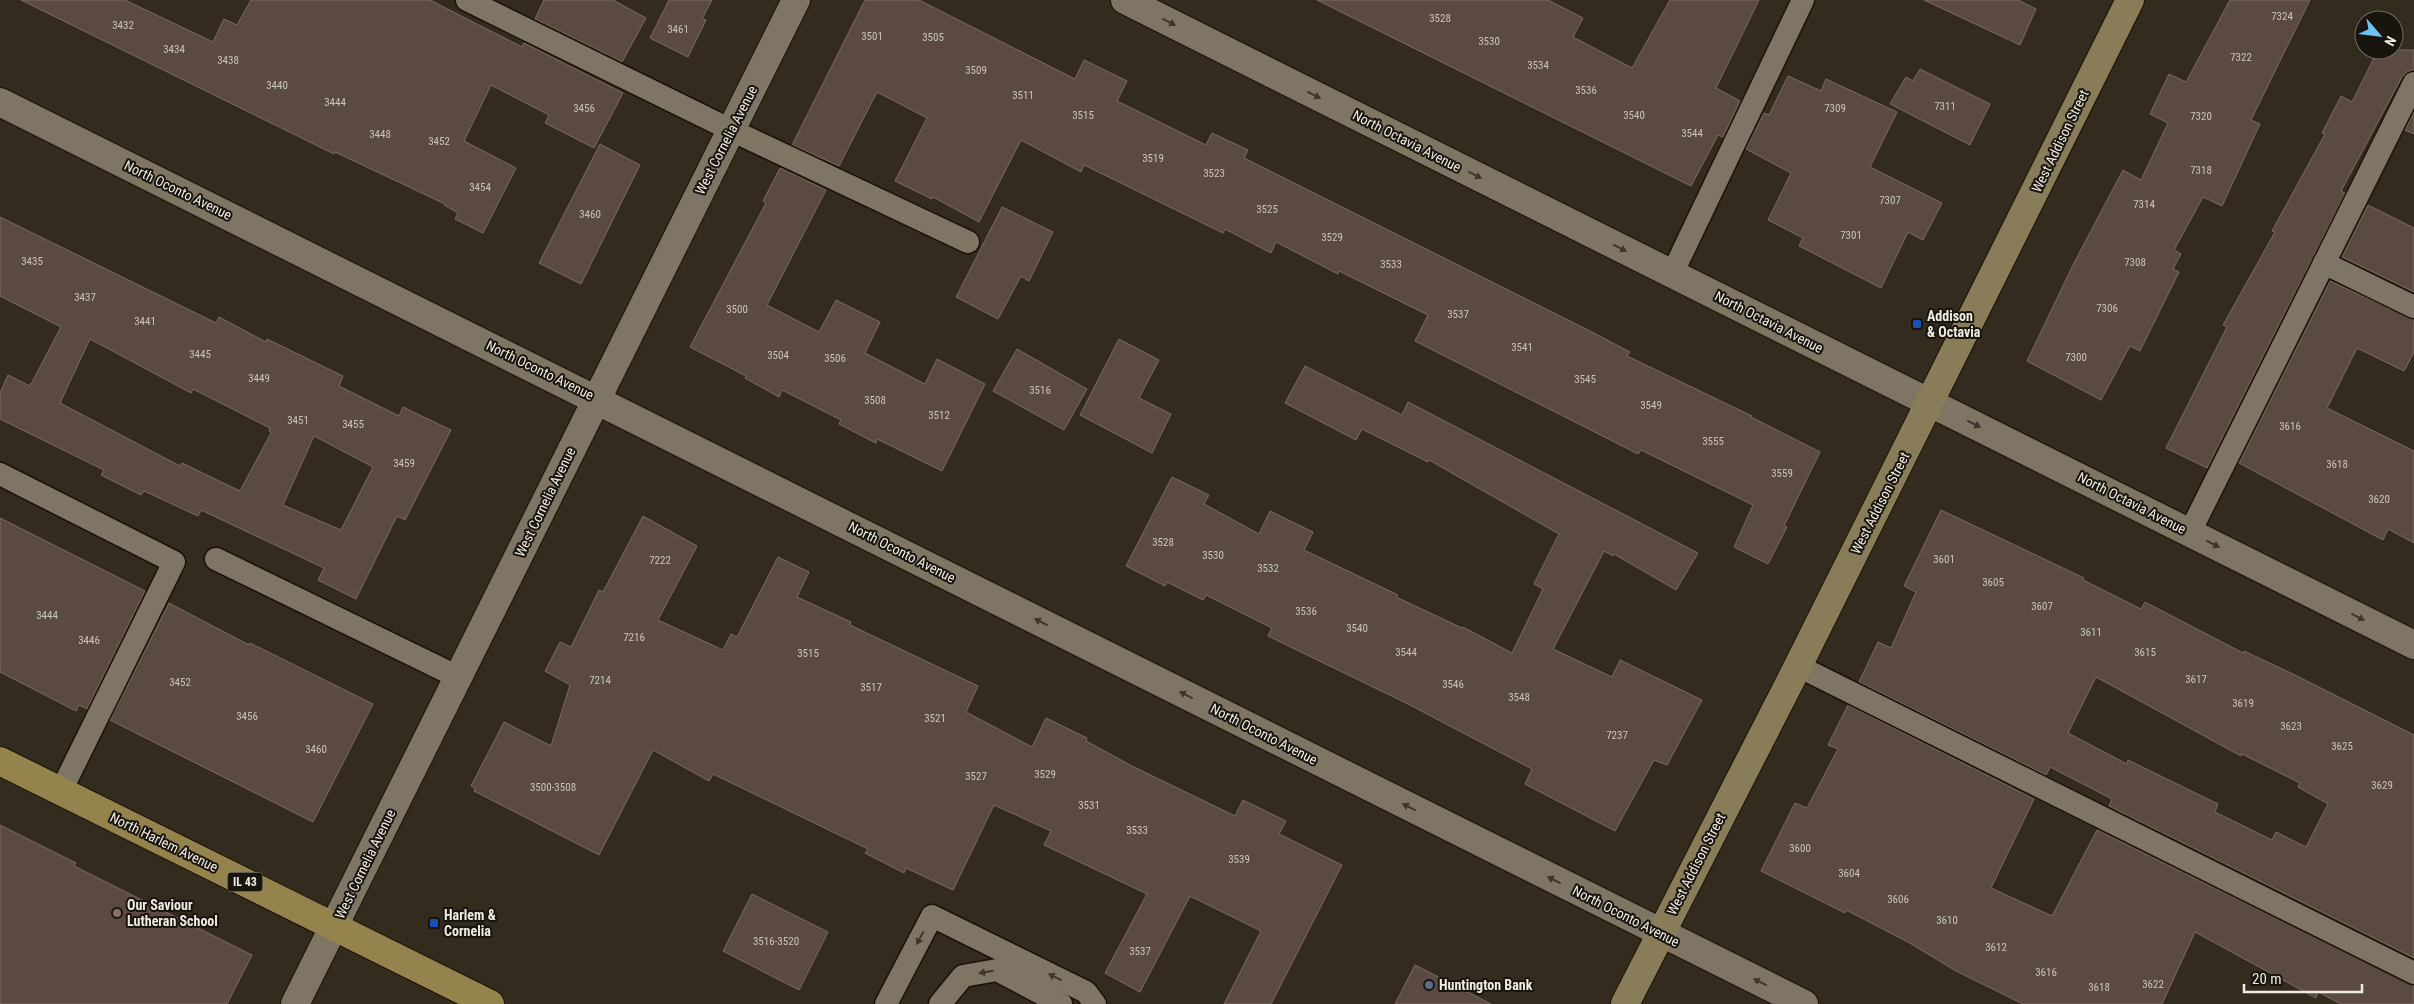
<svg xmlns="http://www.w3.org/2000/svg" width="2414" height="1004" font-family="'Roboto Condensed',sans-serif">
<rect width="100%" height="100%" fill="#332b1d"/>
<g fill="#5a4a41" stroke="#7c6b61" fill-rule="evenodd">
<polygon points="21,0 125,0 213,42 224,19 237,25 251,0 430,0 522,47 524,43 623,93 594,148 545,123 549,115 491,85 464,141 516,168 483,233 455,219 458,213 444,205 445,204 335,152 334,154"/>
<polygon points="544,0 613,0 646,18 622,62 535,19"/>
<polygon points="669,0 712,0 702,19 706,20 688,57 650,38"/>
<polygon points="865,0 919,0 1075,79 1084,60 1127,81 1117,101 1206,145 1212,133 1248,150 1244,158 1590,331 1630,352 1627,356 1752,416 1751,417 1820,452 1784,526 1787,527 1768,564 1734,547 1753,505 1641,450 1638,454 1415,341 1428,315 1339,271 1338,274 1276,242 1271,253 1225,229 1223,233 1084,165 1081,172 1021,140 979,222 933,197 932,199 895,181 927,118 877,92 839,166 792,145"/>
<polygon points="1317,0 1548,0 1583,18 1573,37 1632,68 1670,0 1759,0 1716,88 1740,101 1723,137 1718,135 1691,186"/>
<polygon points="1924,0 2018,0 2036,9 2020,45"/>
<polygon points="2230,0 2310,0 2251,120 2260,124 2222,206 2203,197 2174,250 2181,254 2173,269 2179,272 2140,351 2130,346 2101,400 2027,361 2073,265 2123,170 2141,180 2168,123 2150,114 2169,74 2186,82"/>
<polygon points="2378,50 2414,50 2414,70 2407,72 2402,77 2341,191 2345,193 2207,468 2166,448 2227,327 2223,325 2275,232 2272,231 2325,134 2322,133 2341,96 2352,102"/>
<polygon points="1920,69 1990,104 1970,145 1890,104 1906,77 1913,81"/>
<polygon points="1788,76 1821,91 1826,79 1897,112 1870,167 1942,203 1923,240 1908,232 1881,288 1799,246 1803,238 1768,220 1791,173 1746,149 1764,113 1769,115"/>
<polygon points="2414,112 2414,134 2405,130"/>
<polygon points="600,144 640,165 581,284 539,263"/>
<polygon points="780,168 826,190 767,305 819,332 836,300 880,322 865,353 925,384 937,359 985,384 942,471 877,439 876,443 868,439 839,424 841,420 782,390 779,397 745,378 746,376 690,347 766,203 763,201"/>
<polygon points="2368,205 2414,228 2414,292 2342,257"/>
<polygon points="1002,207 1053,232 1029,281 1021,276 998,319 956,297"/>
<path d="M0,217L216,323L219,317L266,342L267,339L343,376L339,386L399,416L403,407L451,430L405,520L397,516L356,599L318,580L324,568L201,510L198,516L144,491L141,495L101,475L104,470L0,419V393L8,375L30,386L61,327L0,296ZM90,339L191,393L193,389L270,428L269,431L271,433L240,491L182,463L180,466L60,403ZM314,436L373,467L341,530L283,505Z"/>
<polygon points="2330,281 2414,320 2414,352 2404,371 2357,348 2327,408 2414,451 2414,543 2388,529 2383,540 2239,463"/>
<polygon points="1119,339 1159,360 1139,398 1171,414 1152,453 1080,415"/>
<polygon points="1017,349 1087,389 1064,430 993,391"/>
<polygon points="1305,366 1402,415 1408,402 1698,553 1676,590 1614,554 1613,556 1604,551 1553,649 1612,677 1620,660 1702,700 1667,765 1654,760 1615,831 1525,784 1532,769 1406,703 1268,636 1272,628 1206,595 1203,600 1167,582 1165,586 1126,566 1172,477 1209,495 1204,504 1259,534 1270,511 1313,532 1304,550 1398,595 1396,597 1462,628 1463,627 1512,653 1543,589 1534,584 1559,534 1429,460 1428,462 1362,429 1356,440 1285,403"/>
<path d="M1941,510L2084,578L2083,580L2141,609L2145,602L2243,653L2244,651L2293,674L2414,735V958L2109,806L2112,799L2050,767L2046,775L1859,682L1878,642L1891,648L1916,592L1904,586ZM2096,677L2241,756L2242,754L2300,783L2298,787L2328,804L2306,847L2276,832L2272,840L2215,812L2218,804L2128,760L2127,764L2068,733Z"/>
<polygon points="643,516 697,546 658,620 723,650 731,634 737,637 778,557 809,572 797,597 851,622 850,625 978,686 966,712 1032,747 1046,718 1087,738 1086,741 1134,767 1235,816 1243,800 1286,821 1279,834 1342,865 1271,1004 1224,1004 1261,931 1190,896 1140,992 1105,973 1147,894 1044,845 1051,831 994,805 953,890 906,868 904,873 865,853 868,849 713,774 709,781 653,750 599,855 474,791 475,788 471,786 504,722 551,746 570,685 545,671 560,642 571,647 599,590 603,592"/>
<polygon points="0,518 145,591 87,709 79,705 76,711 0,672"/>
<polygon points="169,603 249,645 250,643 373,704 313,822 110,720"/>
<polygon points="1848,705 2034,799 1991,888 2052,916 2097,830 2414,986 2414,1004 2341,1004 2318,992 2316,998 2195,932 2162,1004 2023,1004 1956,971 1908,942 1846,910 1845,913 1761,871 1795,803 1807,808 1838,749 1828,745"/>
<polygon points="0,825 76,863 74,866 252,955 227,1004 0,1004"/>
<polygon points="752,894 828,932 799,990 723,951"/>
<polygon points="1415,965 1491,1004 1395,1004"/>
</g>
<g fill="none" stroke-linecap="round" stroke-linejoin="round">
<defs>
<g id="lane">
<polyline points="467,0 731,130 968,242"/>
<polyline points="2324,263 2414,307"/>
<polyline points="1672,274 1803,0"/>
<polyline points="0,474 174,562 61,791"/>
<polyline points="2190,532 2414,83"/>
<polyline points="216,559 458,677"/>
<polyline points="1798,666 2414,973"/>
<polyline points="886,1004 932,916 1086,992 1095,1004"/>
<polyline points="940,1004 963,976 997,970 1061,1004"/>
</g>
<g id="street">
<polyline points="1125,0 2414,645"/>
<polyline points="0,102 1804,1004"/>
<polyline points="295,1004 796,0"/>
</g>
<polyline id="secondary" points="1625,1004 1798,666 2130,0"/>
<polyline id="primary" points="0,761 490,1004"/>
</defs>
<use href="#lane" stroke="#1b1306" stroke-width="25"/>
<use href="#street" stroke="#1b1306" stroke-width="30"/>
<use href="#secondary" stroke="#1b1306" stroke-width="30"/>
<use href="#primary" stroke="#1b1306" stroke-width="30"/>
<use href="#lane" stroke="#7e7565" stroke-width="22"/>
<use href="#street" stroke="#7e7565" stroke-width="28"/>
<use href="#secondary" stroke="#897c58" stroke-width="28"/>
<use href="#primary" stroke="#94834c" stroke-width="28"/>
</g>
<defs><path id="oneway-solid" d="M-6-.8H1V-3.2L6.5 0L1 3.2V.8H-6Z" transform="scale(1.25)"/></defs>
<g fill="#3c362c">
<use href="#oneway-solid" transform="translate(1169 22) rotate(27)"/>
<use href="#oneway-solid" transform="translate(1314 95) rotate(27)"/>
<use href="#oneway-solid" transform="translate(1475 175) rotate(27)"/>
<use href="#oneway-solid" transform="translate(1620 248) rotate(27)"/>
<use href="#oneway-solid" transform="translate(1974 424) rotate(27)"/>
<use href="#oneway-solid" transform="translate(2213 544) rotate(27)"/>
<use href="#oneway-solid" transform="translate(2358 617) rotate(27)"/>
<use href="#oneway-solid" transform="translate(1041 622) rotate(-153)"/>
<use href="#oneway-solid" transform="translate(1186 695) rotate(-153)"/>
<use href="#oneway-solid" transform="translate(1409 807) rotate(-153)"/>
<use href="#oneway-solid" transform="translate(1554 880) rotate(-153)"/>
<use href="#oneway-solid" transform="translate(920 938) rotate(118)"/>
<use href="#oneway-solid" transform="translate(986 972) rotate(171)"/>
<use href="#oneway-solid" transform="translate(1055 977) rotate(-154)"/>
<use href="#oneway-solid" transform="translate(1760 982) rotate(-154)"/>
</g>
<g fill="#1a4fb4" stroke="#18140e" stroke-width="2">
<rect x="1912" y="319" width="10" height="10" rx="2.5"/>
<rect x="429" y="918" width="10" height="10" rx="2.5"/>
</g>
<circle fill="#8d6e63" stroke="#18140e" stroke-width="2" cx="117" cy="913" r="5"/>
<circle fill="#5c6f8a" stroke="#18140e" stroke-width="2" cx="1429" cy="985" r="5"/>
<g text-anchor="middle" stroke-width="4" stroke-linejoin="round" paint-order="stroke">
<g font-size="11" fill="#cbc4ba">
<text x="2282" y="20">7324</text>
<text x="1440" y="22">3528</text>
<text x="123" y="29">3432</text>
<text x="678" y="33">3461</text>
<text x="872" y="40">3501</text>
<text x="933" y="41">3505</text>
<text x="1489" y="45">3530</text>
<text x="174" y="53">3434</text>
<text x="2241" y="61">7322</text>
<text x="228" y="64">3438</text>
<text x="1538" y="69">3534</text>
<text x="976" y="74">3509</text>
<text x="277" y="89">3440</text>
<text x="1586" y="94">3536</text>
<text x="1023" y="99">3511</text>
<text x="335" y="106">3444</text>
<text x="1945" y="110">7311</text>
<text x="584" y="112">3456</text>
<text x="1835" y="112">7309</text>
<text x="1083" y="119">3515</text>
<text x="1634" y="119">3540</text>
<text x="2201" y="120">7320</text>
<text x="1692" y="137">3544</text>
<text x="380" y="138">3448</text>
<text x="439" y="145">3452</text>
<text x="1153" y="162">3519</text>
<text x="2201" y="174">7318</text>
<text x="1214" y="177">3523</text>
<text x="480" y="191">3454</text>
<text x="1890" y="204">7307</text>
<text x="2144" y="208">7314</text>
<text x="1267" y="213">3525</text>
<text x="590" y="218">3460</text>
<text x="1851" y="239">7301</text>
<text x="1332" y="241">3529</text>
<text x="32" y="265">3435</text>
<text x="2135" y="266">7308</text>
<text x="1391" y="268">3533</text>
<text x="85" y="301">3437</text>
<text x="2107" y="312">7306</text>
<text x="737" y="313">3500</text>
<text x="1458" y="318">3537</text>
<text x="145" y="325">3441</text>
<text x="1522" y="351">3541</text>
<text x="200" y="358">3445</text>
<text x="778" y="359">3504</text>
<text x="2076" y="361">7300</text>
<text x="835" y="362">3506</text>
<text x="259" y="382">3449</text>
<text x="1585" y="383">3545</text>
<text x="1040" y="394">3516</text>
<text x="875" y="404">3508</text>
<text x="1651" y="409">3549</text>
<text x="939" y="419">3512</text>
<text x="298" y="424">3451</text>
<text x="353" y="428">3455</text>
<text x="2290" y="430">3616</text>
<text x="1713" y="445">3555</text>
<text x="404" y="467">3459</text>
<text x="2337" y="468">3618</text>
<text x="1782" y="477">3559</text>
<text x="2379" y="503">3620</text>
<text x="1163" y="546">3528</text>
<text x="1213" y="559">3530</text>
<text x="1944" y="563">3601</text>
<text x="660" y="564">7222</text>
<text x="1268" y="572">3532</text>
<text x="1993" y="586">3605</text>
<text x="2042" y="610">3607</text>
<text x="1306" y="615">3536</text>
<text x="47" y="619">3444</text>
<text x="1357" y="632">3540</text>
<text x="2091" y="636">3611</text>
<text x="634" y="641">7216</text>
<text x="89" y="644">3446</text>
<text x="1406" y="656">3544</text>
<text x="2145" y="656">3615</text>
<text x="808" y="657">3515</text>
<text x="2196" y="683">3617</text>
<text x="600" y="684">7214</text>
<text x="180" y="686">3452</text>
<text x="1453" y="688">3546</text>
<text x="871" y="691">3517</text>
<text x="1519" y="701">3548</text>
<text x="2243" y="707">3619</text>
<text x="247" y="720">3456</text>
<text x="935" y="722">3521</text>
<text x="2291" y="730">3623</text>
<text x="1617" y="739">7237</text>
<text x="2342" y="750">3625</text>
<text x="316" y="753">3460</text>
<text x="1045" y="778">3529</text>
<text x="976" y="780">3527</text>
<text x="2382" y="789">3629</text>
<text x="553" y="791">3500-3508</text>
<text x="1089" y="809">3531</text>
<text x="1137" y="834">3533</text>
<text x="1800" y="852">3600</text>
<text x="1239" y="863">3539</text>
<text x="1849" y="877">3604</text>
<text x="1898" y="903">3606</text>
<text x="1947" y="924">3610</text>
<text x="776" y="945">3516-3520</text>
<text x="1996" y="951">3612</text>
<text x="1140" y="955">3537</text>
<text x="2046" y="976">3616</text>
<text x="2153" y="988">3622</text>
<text x="2099" y="991">3618</text>
</g>
<rect fill="#18140e" stroke="#b0aba3" stroke-width="1" x="227.5" y="872.5" width="35" height="19" rx="4"/>
<g font-size="12" font-weight="bold" fill="#f1ece3">
<text x="245" y="886">IL 43</text>
</g>
<g font-size="14" fill="#f1ece3" stroke="#18140e">
<text transform="translate(726 140) rotate(-63)" y="5">West Cornelia Avenue</text>
<text transform="translate(1407 141) rotate(27)" y="5">North Octavia Avenue</text>
<text transform="translate(2060 141) rotate(-64)" y="5">West Addison Street</text>
<text transform="translate(178 190) rotate(26)" y="5">North Oconto Avenue</text>
<text transform="translate(1769 322) rotate(27)" y="5">North Octavia Avenue</text>
<text transform="translate(540 370) rotate(26)" y="5">North Oconto Avenue</text>
<text transform="translate(545 502) rotate(-64)" y="5">West Cornelia Avenue</text>
<text transform="translate(1880 503) rotate(-63)" y="5">West Addison Street</text>
<text transform="translate(2132 503) rotate(27)" y="5">North Octavia Avenue</text>
<text transform="translate(902 552) rotate(27)" y="5">North Oconto Avenue</text>
<text transform="translate(1264 734) rotate(27)" y="5">North Oconto Avenue</text>
<text transform="translate(164 842) rotate(26)" y="5">North Harlem Avenue</text>
<text transform="translate(365 864) rotate(-64)" y="5">West Cornelia Avenue</text>
<text transform="translate(1696 864) rotate(-63)" y="5">West Addison Street</text>
<text transform="translate(1626 916) rotate(27)" y="5">North Oconto Avenue</text>
</g>
<g font-size="14" font-weight="bold" fill="#f1ece3" stroke="#18140e" text-anchor="start">
<text x="1927" y="321">Addison<tspan x="1927" dy="16">&amp; Octavia</tspan></text>
<text x="127" y="910">Our Saviour<tspan x="127" dy="16">Lutheran School</tspan></text>
<text x="444" y="920">Harlem &amp;<tspan x="444" dy="16">Cornelia</tspan></text>
<text x="1439" y="990">Huntington Bank</text>
</g>
</g>
<g transform="translate(2379 35) rotate(118)"><circle r="24" fill="#18140e" stroke="#6f6a63"/>
<path d="M0-4L9 19L0 12L-9 19Z" fill="#6fc2f4"/>
<text y="-8" font-size="14" font-weight="bold" text-anchor="middle" fill="#f1ece3">N</text>
</g>
<path d="M2244 984v8h118v-8" fill="none" stroke="#f1ece3" stroke-width="2.5"/>
<text x="2252" y="984" font-size="15" fill="#f1ece3" stroke="#18140e" stroke-width="4" paint-order="stroke">20 m</text>
</svg>
